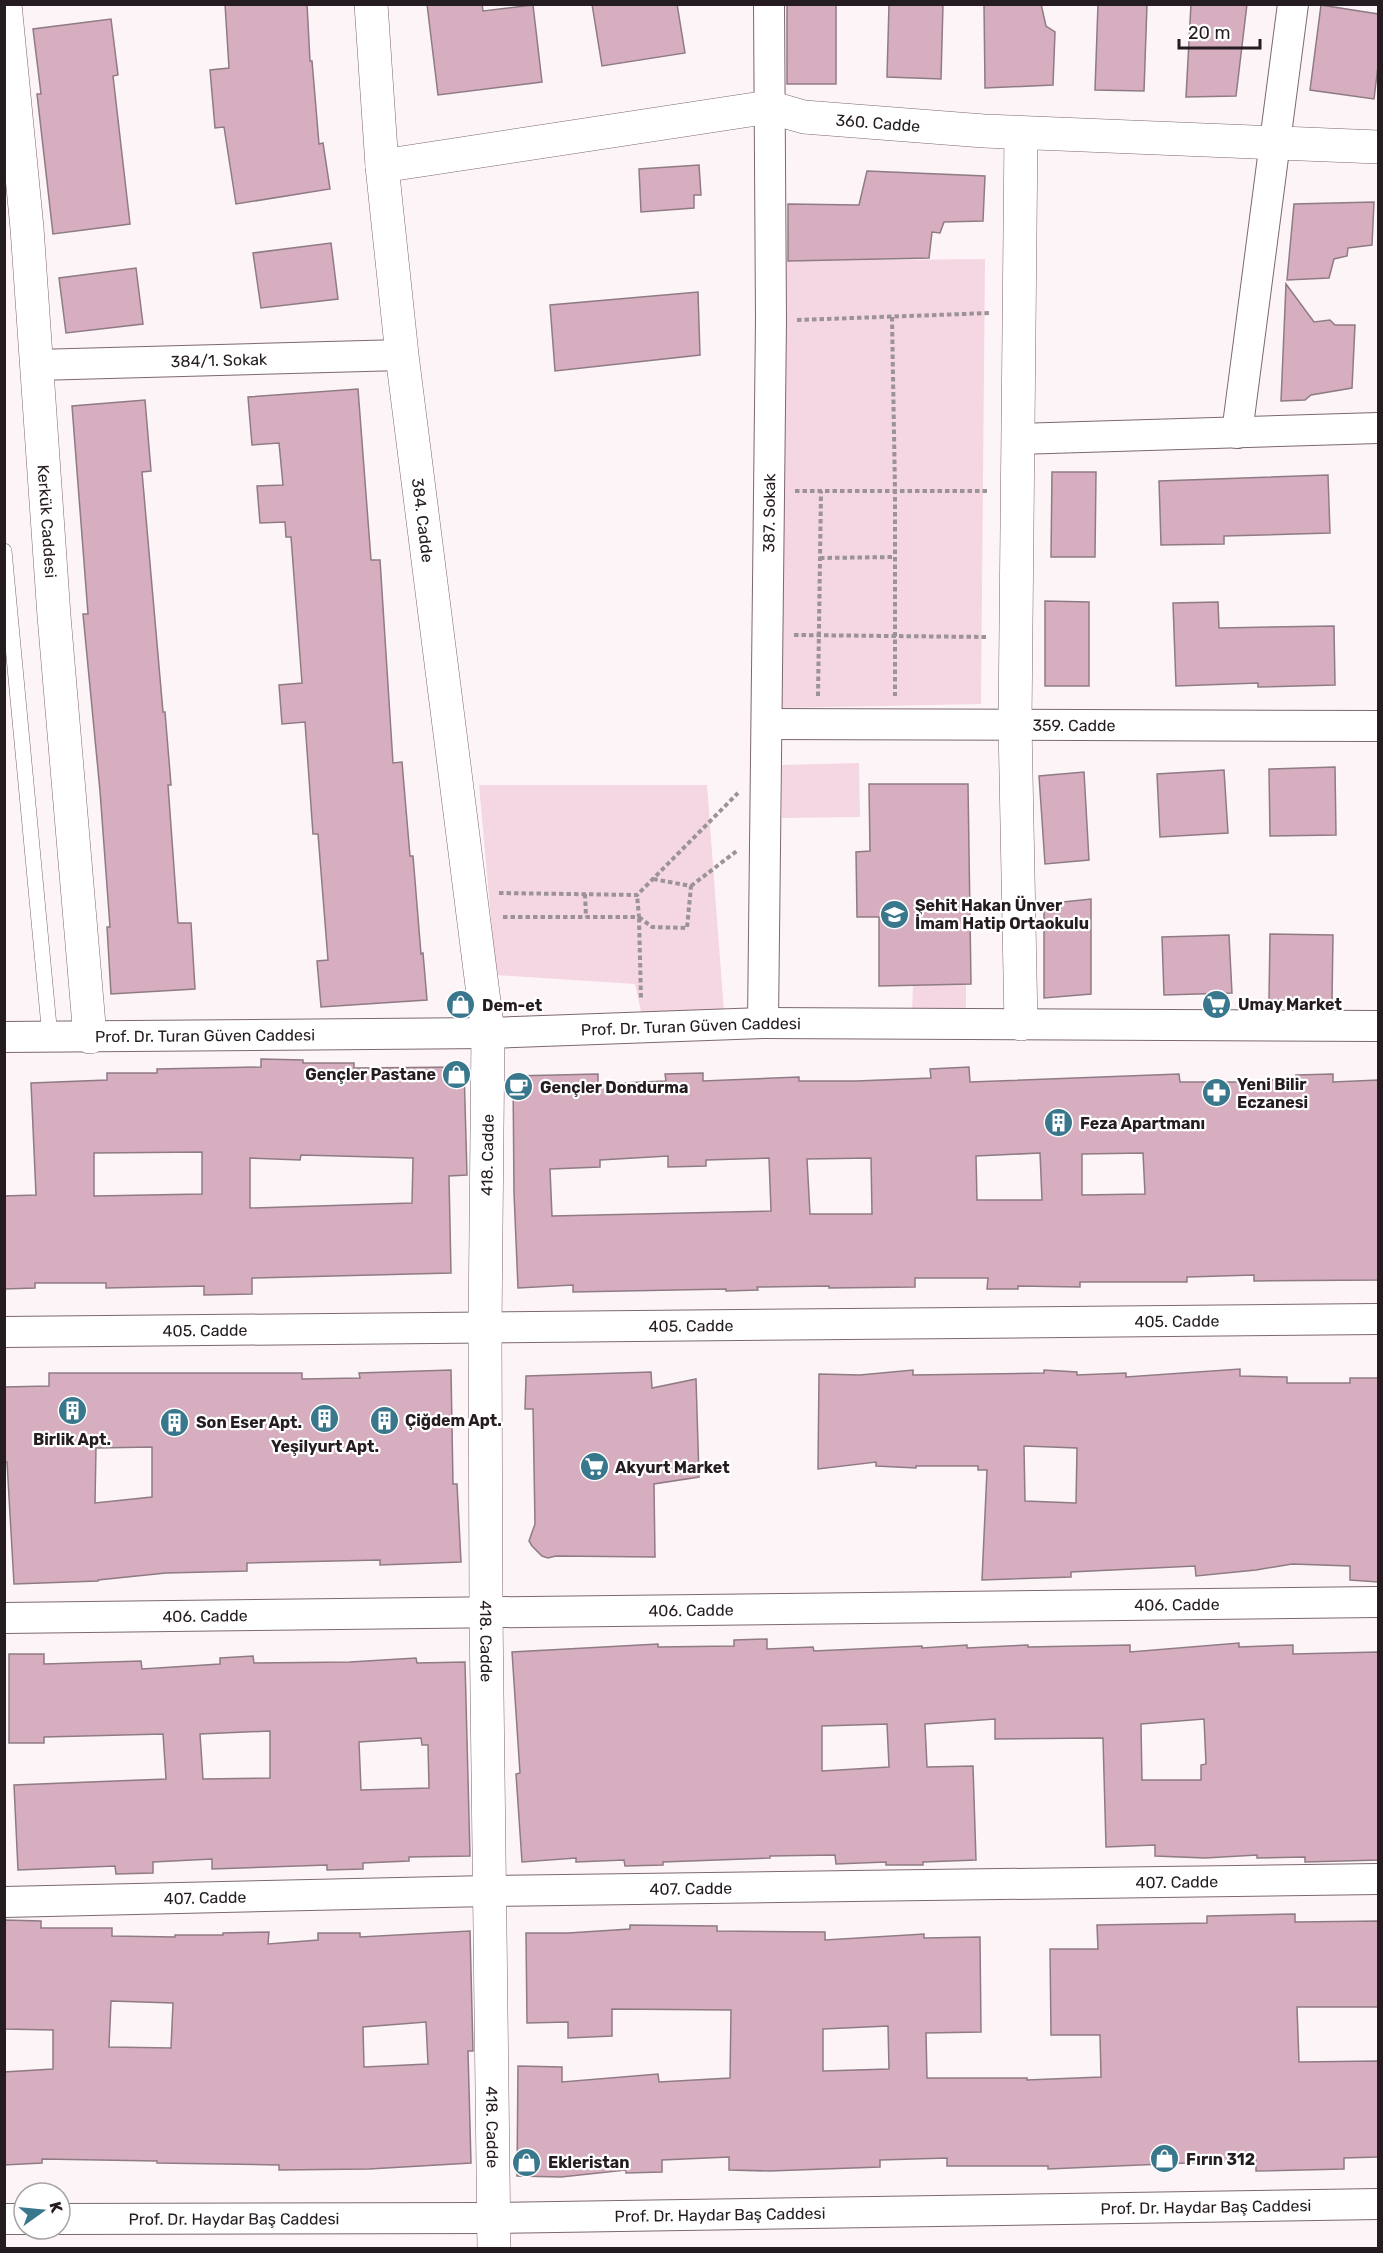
<svg xmlns="http://www.w3.org/2000/svg" width="1383" height="2253" font-family="Rubik,sans-serif">
<rect width="100%" height="100%" fill="#fdf4f8"/>
<g fill="#f5d6e3">
<polygon points="985,259 981,704 779,708 786,261"/>
<polygon points="859,763 860,817 782,818 782,765"/>
<polygon points="479,785 707,785 724,1012 642,1016 635,984 496,975"/>
<polygon points="966,984 966,1011 912,1012 913,985"/>
</g>
<g fill="#d6aebf" stroke="#8f7b84" stroke-width="1.5" fill-rule="evenodd">
<polygon points="225,4 307,4 310,61 312,61 319,144 323,143 330,189 236,204 224,127 215,128 210,70 229,68"/>
<polygon points="427,4 482,4 483,11 533,5 542,82 438,95"/>
<polygon points="592,4 677,4 685,53 602,66"/>
<rect x="787" y="4" width="49" height="80"/>
<polygon points="889,4 943,4 941,79 887,77"/>
<polygon points="984,4 1041,4 1046,26 1055,32 1053,85 985,88"/>
<polygon points="1098,4 1147,4 1144,91 1095,90"/>
<polygon points="1191,4 1247,4 1236,96 1186,97"/>
<polygon points="1321,5 1378,14 1378,66 1374,99 1310,90"/>
<polygon points="111,19 118,75 113,76 130,224 53,234 37,94 41,94 33,29"/>
<polygon points="699,165 701,195 694,195 694,208 641,212 639,169"/>
<polygon points="867,171 985,176 983,221 944,222 940,233 932,232 929,258 788,261 788,204 859,205"/>
<polygon points="1374,202 1372,245 1348,248 1347,256 1334,259 1329,278 1287,280 1294,204"/>
<polygon points="331,243 338,299 261,308 253,253"/>
<polygon points="136,268 143,324 66,333 59,278"/>
<polygon points="1286,284 1314,322 1330,320 1335,325 1355,325 1352,388 1311,395 1305,400 1281,401"/>
<polygon points="698,292 700,355 555,371 550,305"/>
<polygon points="358,389 371,560 380,560 393,763 402,762 410,856 413,856 421,954 423,953 427,1000 321,1007 317,961 328,960 318,834 313,834 305,722 282,724 279,685 302,683 291,537 286,537 285,522 260,523 257,486 283,485 279,443 252,445 248,397"/>
<polygon points="145,400 151,471 142,472 163,712 165,712 171,785 168,785 178,923 191,923 195,989 111,994 107,927 110,927 100,791 83,614 88,614 72,406"/>
<polygon points="1052,472 1096,472 1095,557 1051,557"/>
<polygon points="1328,475 1330,533 1224,536 1224,544 1161,545 1159,481"/>
<polygon points="1045,601 1089,602 1089,686 1045,686"/>
<polygon points="1218,602 1219,628 1334,626 1335,685 1258,687 1258,683 1176,686 1173,603"/>
<polygon points="1335,767 1336,835 1270,836 1269,769"/>
<polygon points="1224,770 1228,833 1160,837 1157,774"/>
<polygon points="1084,772 1089,860 1045,864 1039,776"/>
<polygon points="869,784 968,784 971,984 879,986 879,917 857,917 856,852 870,851"/>
<polygon points="1091,899 1091,994 1044,998 1044,904"/>
<polygon points="1270,934 1333,935 1332,1001 1269,1000"/>
<polygon points="1229,935 1232,993 1164,995 1162,937"/>
<path d="M261,1059L303,1060V1063H354V1068L464,1067L467,1175L449,1176L451,1273L252,1278V1294L204,1295V1286L106,1288V1283H35V1288L4,1289V1196L36,1195L31,1083L107,1080V1073H157V1069L261,1067ZM202,1152V1194L94,1196V1153ZM301,1155L413,1158L412,1203L250,1208V1158L300,1160Z"/>
<path d="M969,1067L970,1082L1179,1074L1180,1082H1268V1080L1296,1079V1075L1333,1074V1082L1378,1080V1280L1254,1281V1275L1187,1277V1282H1080V1287L1018,1286V1289H987L988,1278H915V1287L829,1288V1286L757,1287L758,1290L726,1291V1289L573,1292V1285L518,1288L514,1193L513,1076L598,1074V1084L666,1081L665,1074L703,1073V1081L799,1077V1081H856L931,1078L930,1069ZM1040,1153L1042,1200H977L976,1156ZM1143,1153L1145,1194L1082,1195V1154ZM668,1156V1167L706,1166V1160L769,1158L771,1211L552,1216L550,1169L600,1167V1160ZM871,1158L872,1214H810L807,1159Z"/>
<path d="M1240,1369V1376L1287,1377V1383H1350V1378H1378V1582L1350,1580V1566L1292,1564L1256,1570L1196,1576L1195,1566L1071,1572V1577L982,1580L987,1470H978V1466H916V1468L876,1466V1462L818,1469L819,1374L860,1375L913,1370V1375L1044,1373V1370L1077,1372V1375L1126,1373V1377ZM1024,1446L1077,1448L1076,1503L1025,1501Z"/>
<path d="M451,1370L453,1484H457L461,1562L380,1565V1560L247,1563V1571L166,1573L98,1580V1581L14,1584L7,1462H4V1387L49,1386V1373H302V1379L360,1378L359,1373ZM152,1447V1497L95,1503L96,1448Z"/>
<polygon points="651,1372 652,1388 696,1379 699,1477 654,1484 655,1557 556,1556 548,1558 542,1556 532,1546 529,1541 535,1524 533,1409 525,1409 526,1376"/>
<path d="M767,1639V1649L813,1647L814,1651L922,1646V1648L967,1645V1648L1028,1645V1647L1130,1645V1652L1239,1643V1647L1293,1645V1654L1378,1652V1860L1305,1862V1857L1257,1858V1855L1205,1858L1155,1856V1845L1106,1847L1103,1738L995,1739V1719L925,1724L927,1767L973,1766L976,1860L923,1862V1865H886V1862L836,1864L835,1855L770,1856V1858L663,1862V1865L625,1866L624,1860L576,1862V1858L522,1862L516,1774L520,1773L512,1652L658,1644V1647L734,1646V1640ZM1204,1719L1206,1764L1201,1765V1780H1142L1141,1724ZM887,1724L889,1767L822,1771V1726Z"/>
<path d="M9,1654H44V1664L141,1661L142,1669L220,1664V1658L253,1656L254,1663L350,1662L416,1658L417,1663L465,1662L470,1856L409,1857V1861L363,1863V1869L327,1870V1865L212,1869V1859L153,1862V1873L116,1874L115,1866L18,1870L14,1785L166,1779L163,1734L44,1737V1743H9ZM270,1731V1778L203,1779L200,1734ZM421,1738L422,1745H428L429,1788L361,1790L359,1742Z"/>
<path d="M1295,1914V1922L1378,1921V2007H1297L1299,2062L1378,2061V2157L1344,2158V2169L1256,2171V2160L1048,2169V2166H947V2158L880,2160V2167L769,2171L729,2170V2157L662,2160V2172L626,2173V2170L561,2177L517,2176L518,2066L562,2067V2082L658,2074L659,2082L730,2078L731,2010L612,2009V2036L568,2038V2022L527,2023L526,1933H568L630,1929V1925L717,1926V1931L825,1932V1940L924,1934V1938L980,1937L981,2032L926,2033L927,2078H1027V2080L1101,2077L1100,2035H1051L1050,1949H1098L1097,1925L1207,1923V1916ZM888,2026L889,2069L823,2071V2029Z"/>
<path d="M4,1920L41,1921V1928H112V1936L175,1937V1935H223V1933L269,1932L268,1944L318,1940V1933H360V1937L470,1931L473,2051H468L471,2163L369,2169L279,2170V2165L157,2163V2161L42,2159V2163L4,2165V2072L53,2069V2030L4,2029ZM111,2001L173,2003L171,2048L109,2047ZM426,2022L428,2064L364,2067L363,2027Z"/>
</g>
<g fill="none" stroke-linecap="round" stroke-linejoin="round">
<defs>
<polyline id="service" points="4,551 50,1037"/>
<g id="minor">
<path id="s1" d="M36,365L402,355"/>
<polyline points="1237,433 1293,4"/>
<polyline points="1017,439 1378,428"/>
<path id="s2" d="M768,724L1378,726"/>
<path id="s3" d="M763,1023L771,320L769,4"/>
<path id="s4" d="M4,1037L488,1033L763,1023L1378,1026"/>
<path id="s5" d="M4,1332L1378,1319"/>
<path id="s6" d="M4,1618L1378,1602"/>
<path id="s7" d="M4,1902L488,1891L1378,1879"/>
<polyline points="4,2219 24,2219"/>
<path id="s8" d="M60,2219L493,2218L1378,2204"/>
</g>
<g id="tertiary">
<path id="s9" d="M5,4L27,228L54,616L90,1037"/>
<path id="s10" d="M371,4L382,166L402,355L488,1033L485,1328L486,1613L494,2248"/>
<polyline points="1021,133 1015,724 1021,1024"/>
<path id="s11" d="M382,166L769,107L804,117L984,131L1378,147"/>
</g>
</defs>
<use href="#service" stroke="#7c6870" stroke-width="16"/>
<use href="#minor" stroke="#7c6870" stroke-width="32"/>
<use href="#tertiary" stroke="#7c6870" stroke-width="34"/>
<g stroke="#9c9397" stroke-width="4" stroke-dasharray="4.5 3" stroke-linecap="butt">
<polyline points="892,317 895,491 895,696"/>
<polyline points="797,320 991,313"/>
<polyline points="795,491 989,491"/>
<polyline points="820,558 895,557"/>
<polyline points="794,635 987,637"/>
<polyline points="818,696 821,491"/>
<polyline points="691,886 738,850"/>
<polyline points="499,893 637,895 738,793"/>
<polyline points="585,894 586,917"/>
<polyline points="503,917 639,917 637,895"/>
<polyline points="639,917 652,927 687,928 691,886 653,879"/>
<polyline points="639,918 641,1000"/>
</g>
<use href="#service" stroke="#fff" stroke-width="15"/>
<use href="#minor" stroke="#fff" stroke-width="30"/>
<use href="#tertiary" stroke="#fff" stroke-width="33"/>
</g>
<defs>
<symbol id="school-disc" viewBox="-11 -11 22 22"><circle r="9.5" fill="#39778c" stroke="#fff"/><path d="M0-5L7-2L0 1L-7-2ZM-4 1L0 2.5L4 1V4Q0 6-4 4Z" fill="#fff"/></symbol>
<symbol id="supermarket-disc" viewBox="-11 -11 22 22"><circle r="9.5" fill="#39778c" stroke="#fff"/><path d="M-6-5.5h2.5l.6 2H6L4.5 2H-2.5L-4.4-4H-6ZM-1.5 3.2a1.3 1.3 0 1 0 .1 0ZM3 3.2a1.3 1.3 0 1 0 .1 0Z" fill="#fff"/></symbol>
<symbol id="shop-disc" viewBox="-11 -11 22 22"><circle r="9.5" fill="#39778c" stroke="#fff"/><path d="M-5-2.5h2.3a2.7 3.5 0 0 1 5.4 0H5L5.5 6h-11ZM-1.5-2.5h3a1.5 2.3 0 0 0-3 0Z" fill="#fff"/></symbol>
<symbol id="cafe-disc" viewBox="-11 -11 22 22"><circle r="9.5" fill="#39778c" stroke="#fff"/><path d="M-5.5-4.5H6V0H3Q3 3.5 0 3.5H-2.5Q-5.5 3.5-5.5 0ZM3-3.2v2h1.7v-2ZM-6 4.5H4V6H-6Z" fill="#fff"/></symbol>
<symbol id="pharmacy-disc" viewBox="-11 -11 22 22"><circle r="9.5" fill="#39778c" stroke="#fff"/><path d="M-2-6h4v4h4v4h-4v4h-4v-4h-4v-4h4Z" fill="#fff"/></symbol>
<symbol id="building-disc" viewBox="-11 -11 22 22"><circle r="9.5" fill="#39778c" stroke="#fff"/><path d="M-4-6H4V6H1V3H-1V6H-4ZM-2.5-4.3h1.7v1.8h-1.7ZM.8-4.3h1.7v1.8H.8ZM-2.5-1h1.7V.8h-1.7ZM.8-1h1.7V.8H.8Z" fill="#fff"/></symbol>
</defs>
<g fill-rule="evenodd">
<use href="#school-disc" x="878" y="898" width="33" height="33"/>
<use href="#supermarket-disc" x="1200" y="988" width="33" height="33"/>
<use href="#shop-disc" x="444" y="988" width="33" height="33"/>
<use href="#shop-disc" x="440" y="1058" width="33" height="33"/>
<use href="#cafe-disc" x="502" y="1070" width="33" height="33"/>
<use href="#pharmacy-disc" x="1200" y="1076" width="33" height="33"/>
<use href="#building-disc" x="1042" y="1106" width="33" height="33"/>
<use href="#building-disc" x="56" y="1394" width="33" height="33"/>
<use href="#building-disc" x="308" y="1402" width="33" height="33"/>
<use href="#building-disc" x="368" y="1404" width="33" height="33"/>
<use href="#building-disc" x="158" y="1406" width="33" height="33"/>
<use href="#supermarket-disc" x="578" y="1450" width="33" height="33"/>
<use href="#shop-disc" x="1148" y="2142" width="33" height="33"/>
<use href="#shop-disc" x="510" y="2146" width="33" height="33"/>
</g>
<g text-anchor="middle" stroke-width="4.5" stroke-linejoin="round" paint-order="stroke">
<g font-size="16" fill="#241c20" stroke="#fff">
<text dy="6" stroke="none"><textPath href="#s11" startOffset="502">360. Cadde</textPath></text>
<text dy="6" stroke="none"><textPath href="#s1" startOffset="183">384/1. Sokak</textPath></text>
<text dy="6" stroke="none"><textPath href="#s3" startOffset="510">387. Sokak</textPath></text>
<text dy="6" stroke="none"><textPath href="#s10" startOffset="519">384. Cadde</textPath></text>
<text dy="6" stroke="none"><textPath href="#s9" startOffset="519">Kerkük Caddesi</textPath></text>
<text dy="6" stroke="none"><textPath href="#s2" startOffset="306">359. Cadde</textPath></text>
<text dy="6" stroke="none"><textPath href="#s4" startOffset="687">Prof. Dr. Turan Güven Caddesi</textPath></text>
<text dy="6" stroke="none"><textPath href="#s4" startOffset="201">Prof. Dr. Turan Güven Caddesi</textPath></text>
<text transform="translate(487 1155) rotate(-89)" y="6">418. Cadde</text>
<text dy="6" stroke="none"><textPath href="#s5" startOffset="1173">405. Cadde</textPath></text>
<text dy="6" stroke="none"><textPath href="#s5" startOffset="687">405. Cadde</textPath></text>
<text dy="6" stroke="none"><textPath href="#s5" startOffset="201">405. Cadde</textPath></text>
<text dy="6" stroke="none"><textPath href="#s6" startOffset="1173">406. Cadde</textPath></text>
<text dy="6" stroke="none"><textPath href="#s6" startOffset="687">406. Cadde</textPath></text>
<text dy="6" stroke="none"><textPath href="#s6" startOffset="201">406. Cadde</textPath></text>
<text dy="6" stroke="none"><textPath href="#s10" startOffset="1644">418. Cadde</textPath></text>
<text dy="6" stroke="none"><textPath href="#s7" startOffset="1173">407. Cadde</textPath></text>
<text dy="6" stroke="none"><textPath href="#s7" startOffset="687">407. Cadde</textPath></text>
<text dy="6" stroke="none"><textPath href="#s7" startOffset="201">407. Cadde</textPath></text>
<text dy="6" stroke="none"><textPath href="#s10" startOffset="2130">418. Cadde</textPath></text>
<text dy="6" stroke="none"><textPath href="#s8" startOffset="1146">Prof. Dr. Haydar Baş Caddesi</textPath></text>
<text dy="6" stroke="none"><textPath href="#s8" startOffset="660">Prof. Dr. Haydar Baş Caddesi</textPath></text>
<text dy="6" stroke="none"><textPath href="#s8" startOffset="174">Prof. Dr. Haydar Baş Caddesi</textPath></text>
</g>
<g font-size="16" font-weight="bold" fill="#241c20" stroke="#fff" text-anchor="start">
<text x="915" y="911">Şehit Hakan Ünver<tspan x="915" dy="18">İmam Hatip Ortaokulu</tspan></text>
<text x="1238" y="1010">Umay Market</text>
<text x="482" y="1011">Dem-et</text>
<text x="436" y="1080" text-anchor="end">Gençler Pastane</text>
<text x="1237" y="1090">Yeni Bilir<tspan x="1237" dy="18">Eczanesi</tspan></text>
<text x="540" y="1093">Gençler Dondurma</text>
<text x="1080" y="1129">Feza Apartmanı</text>
<text x="405" y="1426">Çiğdem Apt.</text>
<text x="196" y="1428">Son Eser Apt.</text>
<text x="72" y="1445" text-anchor="middle">Birlik Apt.</text>
<text x="325" y="1452" text-anchor="middle">Yeşilyurt Apt.</text>
<text x="615" y="1473">Akyurt Market</text>
<text x="1186" y="2165">Fırın 312</text>
<text x="548" y="2168">Ekleristan</text>
</g>
</g>
<rect width="1383" height="2253" fill="none" stroke="#241c20" stroke-width="12"/>
<g transform="translate(42 2211) rotate(75)"><circle r="28" fill="#ffffff" stroke="#a7a4a6" stroke-width="1.5"/>
<path d="M0-4.5L10 22L0 15L-10 22Z" fill="#39778c"/>
<text y="-9" font-size="16" font-weight="bold" text-anchor="middle" fill="#241c20">K</text>
</g>
<path d="M1179 39v9h81v-9" fill="none" stroke="#241c20" stroke-width="3"/>
<text x="1188" y="39" font-size="18" fill="#241c20" stroke="#ffffff" stroke-width="4.5" paint-order="stroke">20 m</text>
</svg>
